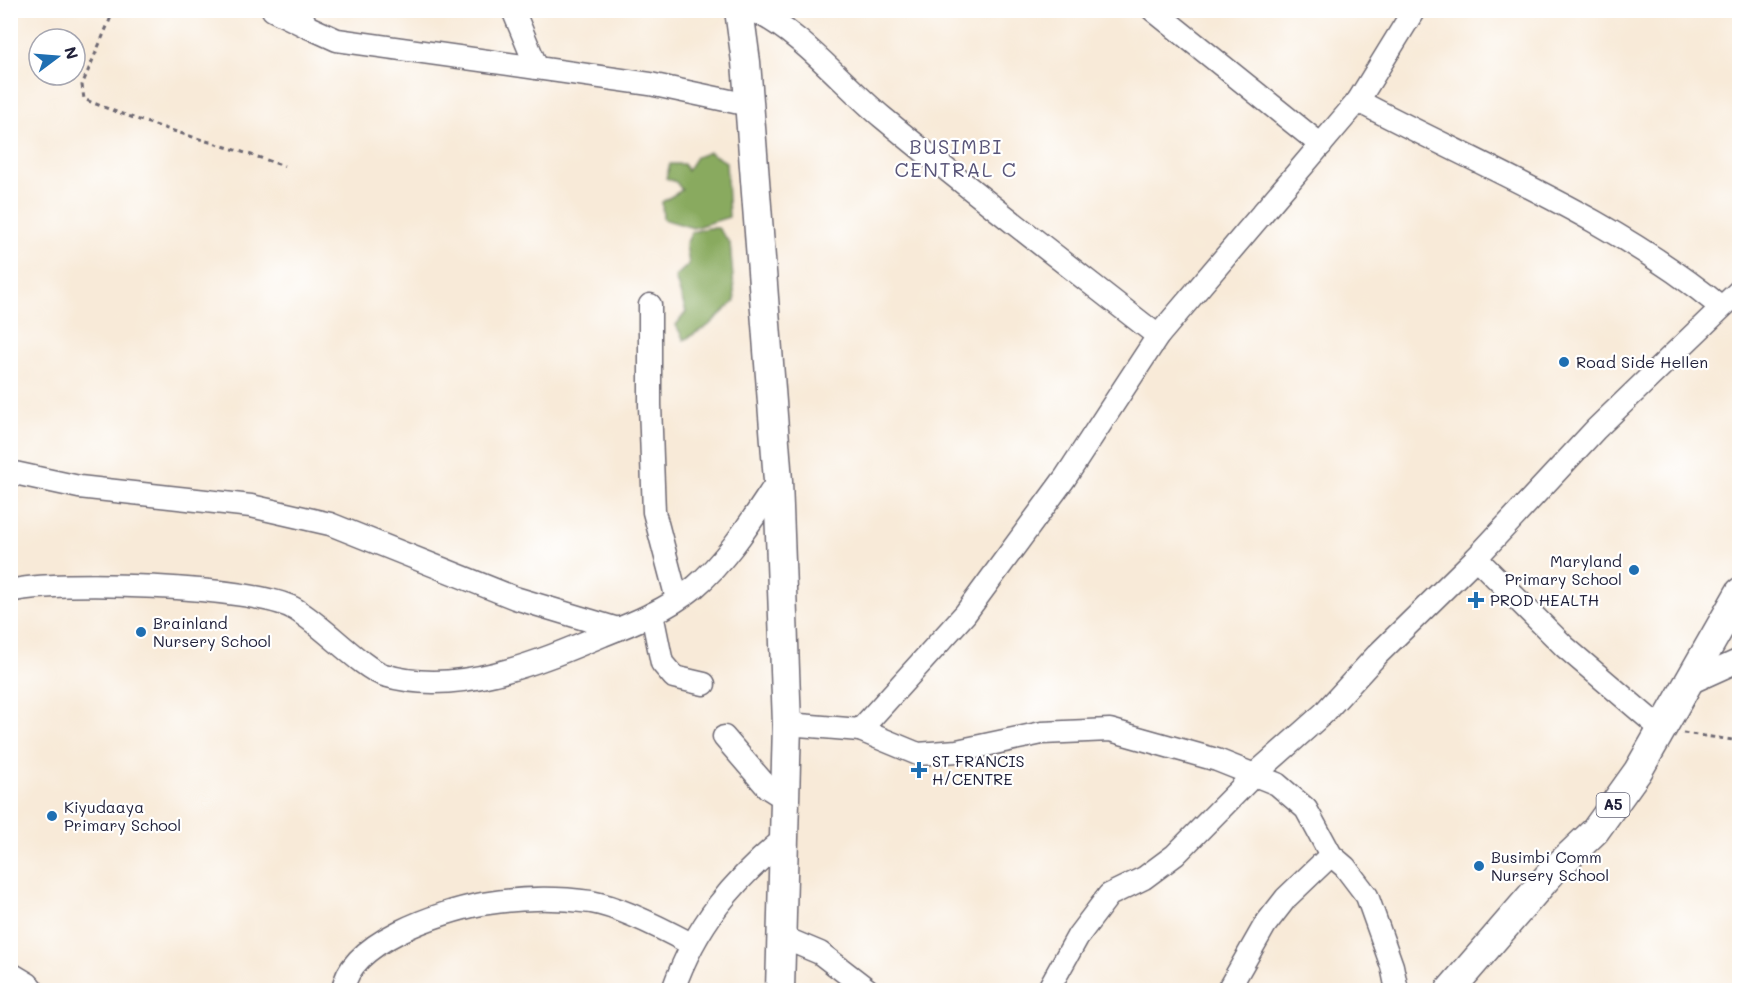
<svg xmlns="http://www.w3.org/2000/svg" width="1750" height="1001" font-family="Mali,sans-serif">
<rect width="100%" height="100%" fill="#fff"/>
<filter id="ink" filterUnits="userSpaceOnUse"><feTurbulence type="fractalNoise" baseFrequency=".0167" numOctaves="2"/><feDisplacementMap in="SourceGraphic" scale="12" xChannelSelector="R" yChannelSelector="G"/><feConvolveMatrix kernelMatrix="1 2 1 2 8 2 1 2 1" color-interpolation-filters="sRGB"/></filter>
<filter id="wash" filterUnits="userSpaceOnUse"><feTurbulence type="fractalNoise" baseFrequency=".008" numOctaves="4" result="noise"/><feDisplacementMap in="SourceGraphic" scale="24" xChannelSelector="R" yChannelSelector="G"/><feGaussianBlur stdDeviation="1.35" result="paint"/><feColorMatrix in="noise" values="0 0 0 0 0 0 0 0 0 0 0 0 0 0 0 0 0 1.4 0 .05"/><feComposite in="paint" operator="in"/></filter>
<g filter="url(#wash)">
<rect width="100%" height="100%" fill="#f8ead8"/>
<g fill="#89aa5e" stroke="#56664c" stroke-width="1.5">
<polygon points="709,152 726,162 729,217 693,228 663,219 662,202 682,190 676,182 666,178 670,164 684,164 687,171 696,157"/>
<polygon points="708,228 718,228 730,243 735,301 708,326 684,340 676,325 686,312 675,277 689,264 686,244 692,232"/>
</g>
</g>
<g filter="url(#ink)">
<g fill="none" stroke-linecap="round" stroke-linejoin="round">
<defs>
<g id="minor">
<polyline points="273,10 306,26"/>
<polyline points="300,10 306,26 337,40 537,68"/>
<polyline points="513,10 537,68 650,84 749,105"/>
<path d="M752,10C800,31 842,84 882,117C972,192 1065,263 1158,336"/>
<polyline points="1153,10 1321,145"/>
<path d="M1358,101C1481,166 1613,218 1721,307"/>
<polyline points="650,305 650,405 654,512 677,599"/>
<polyline points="10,472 79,487 251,506 330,524 515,598 618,629"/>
<polyline points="1476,558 1565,647 1661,729"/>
<path d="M10,591C58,579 252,586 293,608C321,623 361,668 384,675C456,697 537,663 603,635C634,623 668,609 695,587C729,558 753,518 778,481"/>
<polyline points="652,614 662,663 674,677 704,684"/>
<polyline points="1687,684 1740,660"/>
<polyline points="787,724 860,730 965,614 1065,478 1158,336 1358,101 1414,10"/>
<polyline points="860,730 918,754 957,751 1042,733 1110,730 1217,760 1277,784 1306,809 1331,855 1345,867 1367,896 1392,966 1397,990"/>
<polyline points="724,737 768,788 787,800"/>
<polyline points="782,937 820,953 868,990"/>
<polyline points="10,976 13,975 28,984 33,990"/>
<path d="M343,990C349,942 440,912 482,904C517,898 556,897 591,902C621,907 665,930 691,944"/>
<path d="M673,990C696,924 733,881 786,837"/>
<polyline points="1048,990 1078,936 1109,895 1144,878 1175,855 1253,776 1324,713 1377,655 1476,558 1596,429 1740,290"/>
<polyline points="1228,990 1265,925 1286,898 1331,855"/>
</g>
<g id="major">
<polyline points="739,10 746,62 778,481 787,724 780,990"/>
<polyline points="1450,990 1552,872 1595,831 1638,771 1740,592"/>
</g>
</defs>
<use href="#minor" stroke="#6d6872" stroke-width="25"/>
<use href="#major" stroke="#6d6872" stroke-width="31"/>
<g stroke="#6d6872" stroke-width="3" stroke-dasharray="4.5 4.5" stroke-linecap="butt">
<path d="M114,10L82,85L84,99C149,127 217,142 284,166"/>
<polyline points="1683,733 1740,741"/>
</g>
<use href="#minor" stroke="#fff" stroke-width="22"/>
<use href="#major" stroke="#fff" stroke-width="28"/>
</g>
</g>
<g fill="#1f6fb2" stroke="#fff" stroke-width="2">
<circle cx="1564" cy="362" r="6"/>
<circle cx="1634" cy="570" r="6"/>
<path d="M1473 591h6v6h6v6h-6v6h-6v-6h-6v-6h6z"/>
<circle cx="141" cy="632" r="6"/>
<path d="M916 761h6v6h6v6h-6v6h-6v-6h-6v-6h6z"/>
<circle cx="52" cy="816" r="6"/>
<circle cx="1479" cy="866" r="6"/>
</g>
<g text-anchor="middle" stroke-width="4.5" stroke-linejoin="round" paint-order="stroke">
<rect fill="#fff" stroke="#646476" stroke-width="1.5" x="1596.5" y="793" width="33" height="24" rx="4.5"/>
<g font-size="15" font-weight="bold" fill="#22223b">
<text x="1613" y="810">A5</text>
</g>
<g font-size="16" fill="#22223b" stroke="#fff" text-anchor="start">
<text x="1576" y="368">Road Side Hellen</text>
<text x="1622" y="567" text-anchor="end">Maryland<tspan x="1622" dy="18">Primary School</tspan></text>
<text x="1490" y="606">PROD HEALTH</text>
<text x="153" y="629">Brainland<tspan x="153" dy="18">Nursery School</tspan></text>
<text x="932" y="767">ST FRANCIS<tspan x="932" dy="18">H/CENTRE</tspan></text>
<text x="64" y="813">Kiyudaaya<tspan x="64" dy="18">Primary School</tspan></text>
<text x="1491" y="863">Busimbi Comm<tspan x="1491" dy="18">Nursery School</tspan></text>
</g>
<g font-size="20" letter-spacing="1.5" fill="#595579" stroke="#fff">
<text x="956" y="154">BUSIMBI<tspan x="956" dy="23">CENTRAL C</tspan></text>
</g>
</g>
<rect width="1750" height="1001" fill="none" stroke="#fff" stroke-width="36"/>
<g transform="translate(57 57) rotate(74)"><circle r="28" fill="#ffffff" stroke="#a7a7b1" stroke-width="1.5"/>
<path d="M0-4.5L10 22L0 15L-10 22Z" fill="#1f6fb2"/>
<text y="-9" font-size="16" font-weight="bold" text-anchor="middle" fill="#22223b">N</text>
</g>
</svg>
